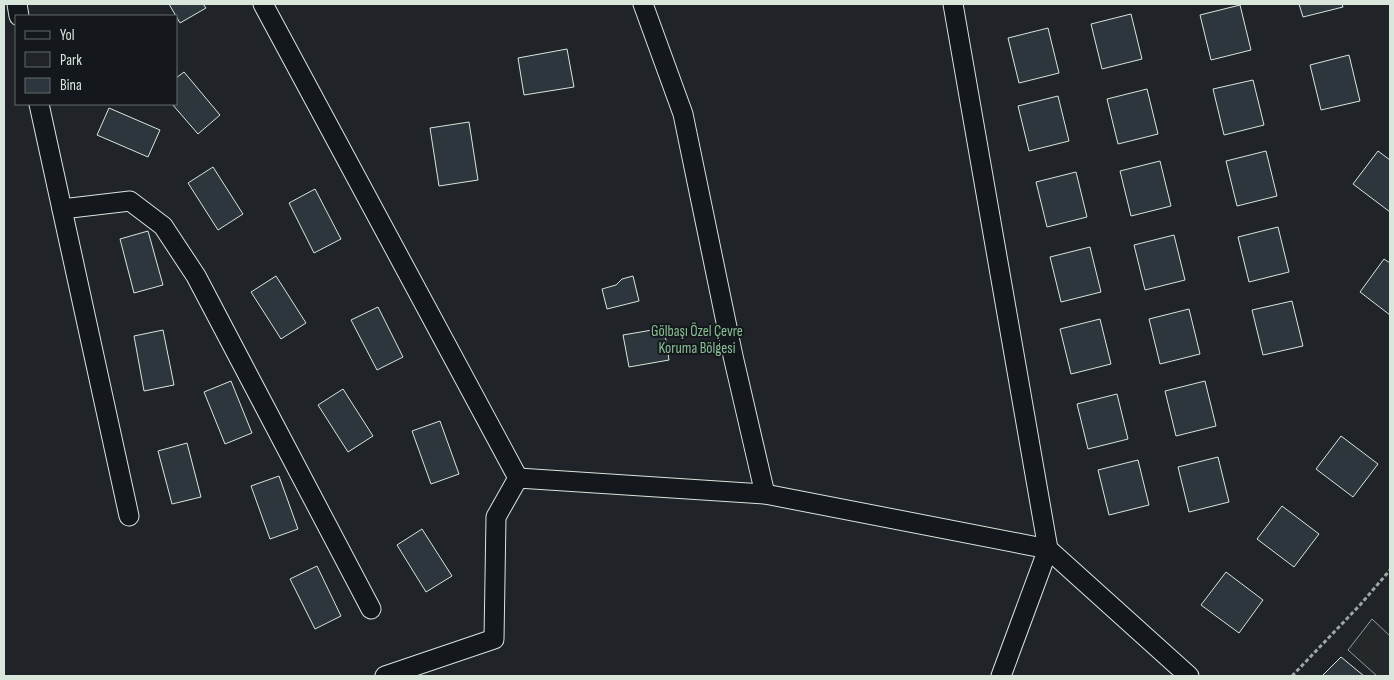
<svg xmlns="http://www.w3.org/2000/svg" width="1394" height="680" font-family="'Sofia Sans Condensed',sans-serif">
<rect width="100%" height="100%" fill="#14181c"/>
<path fill="#202428" stroke="#939e99" fill-rule="evenodd" d="M4,4H1390V676H4ZM16,16H176V104H16Z"/>
<polygon fill="#24282b" stroke="#939e99" points="1372,619 1390,636 1390,676 1377,676 1348,650"/>
<g fill="#2c363c" stroke="#d8e6dc">
<polygon points="169,4 203,4 206,8 180,23"/>
<polygon points="1299,4 1342,4 1343,7 1303,17"/>
<polygon points="1240,5 1251,50 1211,60 1200,15"/>
<polygon points="1131,14 1142,59 1102,69 1091,24"/>
<polygon points="1048,28 1059,73 1019,83 1008,38"/>
<polygon points="567,49 574,87 524,95 518,58"/>
<polygon points="1349,55 1360,101 1321,110 1310,65"/>
<polygon points="184,72 220,115 198,134 172,104 176,104 176,78"/>
<polygon points="1253,80 1264,125 1224,135 1213,89"/>
<polygon points="1147,89 1158,134 1118,144 1107,99"/>
<polygon points="1058,96 1069,141 1029,151 1018,106"/>
<polygon points="109,108 160,130 148,157 97,135"/>
<polygon points="469,122 478,180 439,186 430,128"/>
<polygon points="1266,151 1277,196 1237,206 1226,161"/>
<polygon points="1378,151 1390,160 1390,212 1353,184"/>
<polygon points="1160,161 1171,206 1131,216 1120,171"/>
<polygon points="213,167 243,214 218,230 188,183"/>
<polygon points="1076,172 1087,217 1047,227 1036,182"/>
<polygon points="315,189 341,239 314,253 289,203"/>
<polygon points="1278,227 1289,272 1249,282 1238,237"/>
<polygon points="148,231 163,285 134,293 120,239"/>
<polygon points="1174,235 1185,280 1145,290 1134,245"/>
<polygon points="1090,247 1101,292 1061,302 1050,257"/>
<polygon points="1384,259 1390,263 1390,315 1360,292"/>
<polygon points="276,276 306,323 281,339 251,292"/>
<polygon points="633,276 639,301 607,309 602,289 616,285 622,279"/>
<polygon points="1292,301 1303,346 1263,355 1252,310"/>
<polygon points="378,307 403,357 377,370 351,320"/>
<polygon points="1189,309 1200,354 1160,364 1149,319"/>
<polygon points="1100,319 1111,364 1071,374 1060,329"/>
<polygon points="664,328 669,360 629,367 623,335"/>
<polygon points="163,330 174,385 144,391 134,336"/>
<polygon points="231,381 252,433 225,444 204,392"/>
<polygon points="1205,381 1216,426 1176,436 1165,391"/>
<polygon points="343,389 373,436 348,452 318,405"/>
<polygon points="1117,394 1128,439 1088,449 1077,404"/>
<polygon points="440,421 459,474 431,484 412,431"/>
<polygon points="1341,436 1378,464 1353,497 1316,469"/>
<polygon points="187,443 201,497 172,504 158,451"/>
<polygon points="1218,457 1229,502 1189,512 1178,467"/>
<polygon points="1138,460 1149,505 1109,515 1098,470"/>
<polygon points="279,476 298,529 270,539 251,486"/>
<polygon points="1282,506 1319,534 1294,567 1257,539"/>
<polygon points="422,529 452,576 426,592 397,545"/>
<polygon points="317,566 341,616 315,629 290,579"/>
<polygon points="1226,572 1263,600 1239,633 1201,605"/>
<polygon points="1341,657 1364,676 1322,676"/>
</g>
<g fill="none" stroke-linecap="round" stroke-linejoin="round">
<defs>
<g id="minor">
<polyline points="17,4 19,16"/>
<polyline points="263,4 518,478 496,517 494,639 385,676"/>
<polyline points="643,4 683,114 733,356 765,494"/>
<polyline points="953,4 1048,549 1001,676"/>
<polyline points="39,104 129,516"/>
<polyline points="62,209 130,201 163,226 196,276 371,609"/>
<polyline points="518,478 765,494 1048,549 1189,676"/>
</g>
</defs>
<use href="#minor" stroke="#d8e6dc" stroke-width="21"/>
<polyline stroke="#9da8a2" stroke-width="3" stroke-dasharray="4 2.5" stroke-linecap="butt" points="1292,676 1360,605 1390,570"/>
<use href="#minor" stroke="#14181c" stroke-width="19"/>
</g>
<g text-anchor="middle" stroke-width="4" stroke-linejoin="round" paint-order="stroke">
<g font-size="15" fill="#8ac095" stroke="#14181c">
<text x="697" y="336">Gölbaşı Özel Çevre<tspan x="697" dy="17">Koruma Bölgesi</tspan></text>
</g>
</g>
<rect width="1394" height="680" fill="none" stroke="#d8e6dc" stroke-width="10"/>
<rect x="15" y="15" width="162" height="90" fill="#14181c" stroke="#626a69"/>
<rect x="25" y="31" width="25" height="8" fill="#14181c" stroke="#626a69"/>
<text x="60" y="40" font-size="15" fill="#d8e6dc">Yol</text>
<rect x="25" y="52" width="25" height="15" fill="#202428" stroke="#626a69"/>
<text x="60" y="65" font-size="15" fill="#d8e6dc">Park</text>
<rect x="25" y="78" width="25" height="15" fill="#2c363c" stroke="#626a69"/>
<text x="60" y="90" font-size="15" fill="#d8e6dc">Bina</text>
</svg>
